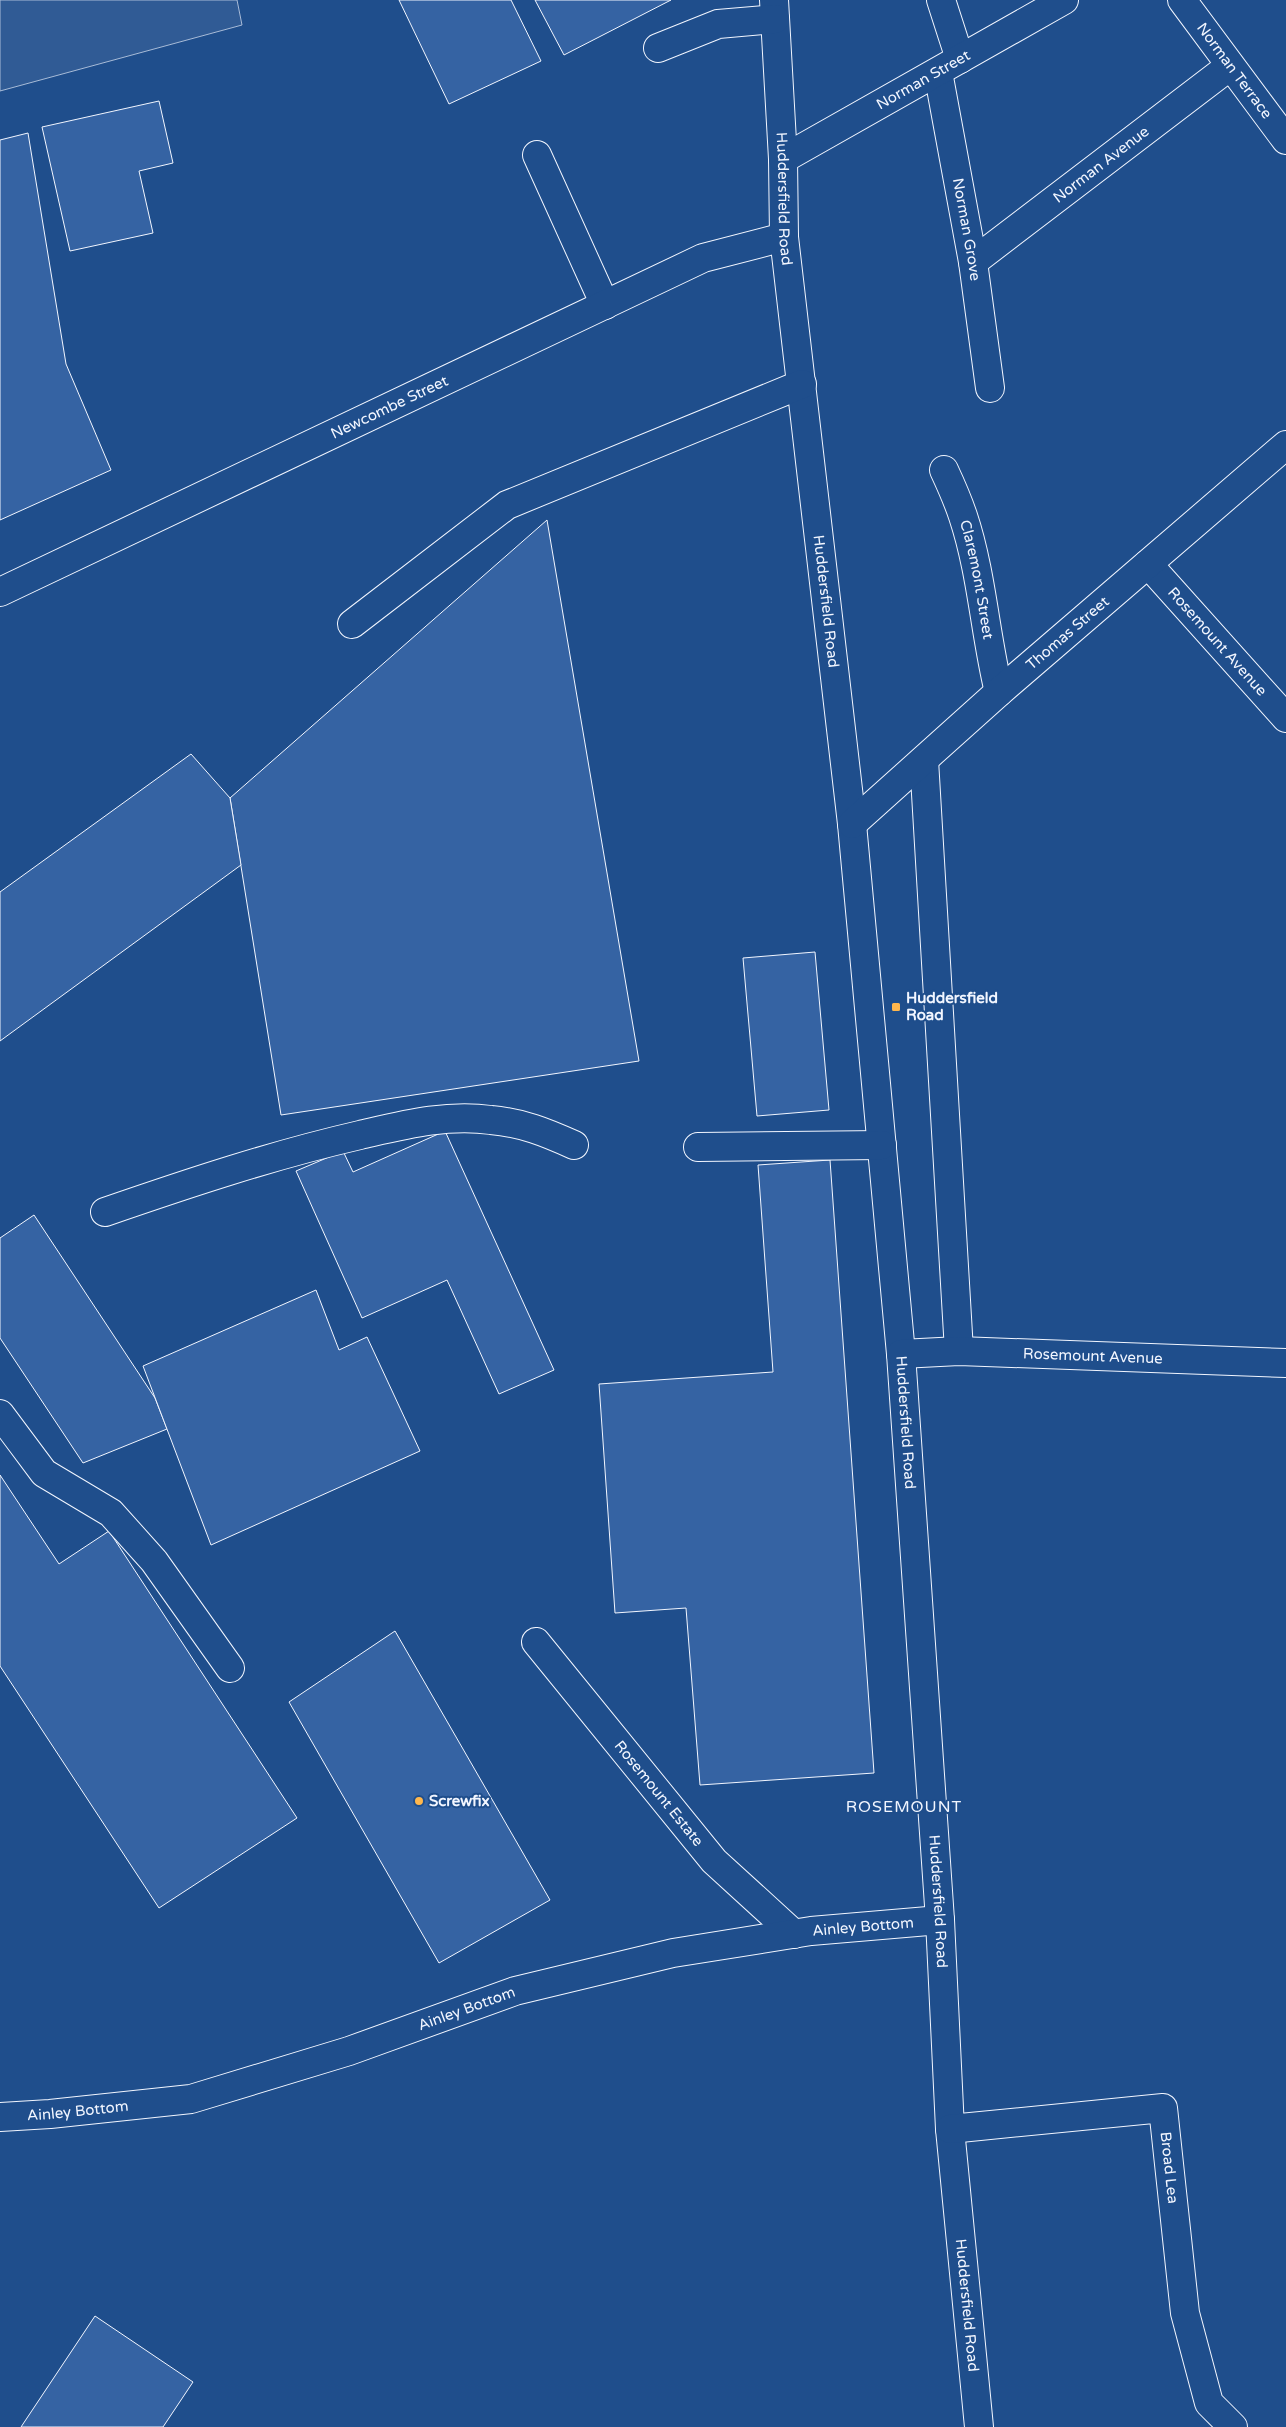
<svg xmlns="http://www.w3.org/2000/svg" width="1286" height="2427" font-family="'Varela Round',sans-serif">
<rect width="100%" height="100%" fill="#1f4e8c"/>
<polygon fill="#305b95" stroke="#a8bbd7" points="0,0 237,0 242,25 0,91"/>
<g fill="#3563a3" stroke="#f2f6ff">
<polygon points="399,0 511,0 541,61 449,104"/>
<polygon points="535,0 671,0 564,55"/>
<polygon points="159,101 173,163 139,171 153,233 70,251 42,127"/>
<polygon points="28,133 66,364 111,470 0,520 0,140"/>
<polygon points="547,520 639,1061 281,1115 230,798"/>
<polygon points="191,754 230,798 241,865 0,1041 0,892"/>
<polygon points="815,952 829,1110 757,1116 743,958"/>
<polygon points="445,1131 554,1370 499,1394 447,1280 362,1318 296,1171 343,1151 353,1172"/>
<polygon points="830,1160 874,1773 700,1785 686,1608 615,1613 599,1384 773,1372 758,1165"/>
<polygon points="34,1215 155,1398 167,1429 83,1463 0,1338 0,1238"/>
<polygon points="316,1290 339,1350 367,1337 420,1451 211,1545 143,1366"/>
<polygon points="0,1475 59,1564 109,1531 297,1818 159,1908 0,1666"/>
<polygon points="395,1631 550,1900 439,1963 289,1702"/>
<polygon points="95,2316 193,2382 163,2427 21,2427"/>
</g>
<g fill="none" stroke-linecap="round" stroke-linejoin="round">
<defs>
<g id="minor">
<path id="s1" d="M774,0L783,159L784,237L852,824L901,1354L940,1920L950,2129L979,2427"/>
<polyline points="941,0 960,59"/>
<path id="s2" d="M1182,0L1286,140"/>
<polyline points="658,48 718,24 775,19"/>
<path id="s3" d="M938,72L973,262L990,388"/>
<polyline points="537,155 605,305"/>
<path id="s4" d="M783,159L1064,0"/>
<path id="s5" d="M973,262L1230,66"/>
<path id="s6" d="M944,470C951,485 958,501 963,516C982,573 985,635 999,692"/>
<path id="s7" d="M1148,564L1286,718"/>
<path id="s8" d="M0,592L703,258L784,237"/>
<polyline points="352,624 507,505 802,384"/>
<polyline points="924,760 959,1351"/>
<path id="s9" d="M852,824L999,692L1286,445"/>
<polyline points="698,1147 882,1145"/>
<path d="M105,1212C189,1183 273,1155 360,1135C404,1125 445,1114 491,1120C523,1123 545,1132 574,1145"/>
<path id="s10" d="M901,1354L959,1351L1286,1363"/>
<polyline points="0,1414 44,1473 111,1513 154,1561 230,1668"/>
<path id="s11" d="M536,1642L714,1861L794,1934"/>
<path id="s12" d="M0,2117L50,2114L191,2099L349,2051L515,1991L673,1953L811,1931L940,1920"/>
<path id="s13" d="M950,2129L1163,2108L1185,2313L1209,2403L1233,2427"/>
</g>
</defs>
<use href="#minor" stroke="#f2f6ff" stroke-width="30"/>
<use href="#minor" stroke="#1f4e8c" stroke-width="28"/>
</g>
<g fill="#ffb74d" stroke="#1f4e8c" stroke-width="2">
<rect x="891" y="1002" width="10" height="10" rx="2.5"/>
<circle cx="419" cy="1801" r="5"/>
</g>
<g text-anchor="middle" stroke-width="4" stroke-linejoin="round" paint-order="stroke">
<g font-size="15" fill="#f2f6ff" stroke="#1f4e8c">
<text dy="5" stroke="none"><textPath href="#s2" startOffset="88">Norman Terrace</textPath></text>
<text dy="5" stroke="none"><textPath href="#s4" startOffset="161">Norman Street</textPath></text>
<text dy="5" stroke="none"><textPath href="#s5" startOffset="161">Norman Avenue</textPath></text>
<text dy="5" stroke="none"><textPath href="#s1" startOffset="199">Huddersfield Road</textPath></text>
<text dy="5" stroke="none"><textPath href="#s3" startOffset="160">Norman Grove</textPath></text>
<text dy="5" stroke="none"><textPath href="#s8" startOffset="431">Newcombe Street</textPath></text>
<text dy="5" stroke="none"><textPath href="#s6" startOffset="115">Claremont Street</textPath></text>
<text dy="5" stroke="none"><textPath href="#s1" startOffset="604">Huddersfield Road</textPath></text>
<text dy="5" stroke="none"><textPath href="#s9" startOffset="288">Thomas Street</textPath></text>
<text dy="5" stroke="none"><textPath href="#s7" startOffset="104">Rosemount Avenue</textPath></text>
<text dy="5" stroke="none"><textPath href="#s10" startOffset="192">Rosemount Avenue</textPath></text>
<text dy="5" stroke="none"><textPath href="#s1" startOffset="1429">Huddersfield Road</textPath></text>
<text dy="5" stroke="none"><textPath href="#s11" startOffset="195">Rosemount Estate</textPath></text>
<text dy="5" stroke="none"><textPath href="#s1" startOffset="1909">Huddersfield Road</textPath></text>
<text dy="5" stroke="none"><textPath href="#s12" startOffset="888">Ainley Bottom</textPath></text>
<text dy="5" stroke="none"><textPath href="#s12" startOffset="482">Ainley Bottom</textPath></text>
<text dy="5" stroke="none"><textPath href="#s12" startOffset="78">Ainley Bottom</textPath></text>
<text dy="5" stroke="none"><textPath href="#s13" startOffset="274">Broad Lea</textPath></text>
<text dy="5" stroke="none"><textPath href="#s1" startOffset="2314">Huddersfield Road</textPath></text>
</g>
<g font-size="15" font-weight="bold" fill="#f2f6ff" stroke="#1f4e8c" text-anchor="start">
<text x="906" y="1003">Huddersfield<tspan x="906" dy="17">Road</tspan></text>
<text x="429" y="1806">Screwfix</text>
</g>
<g font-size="16" letter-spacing="1" fill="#f2f6ff" stroke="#1f4e8c">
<text x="904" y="1812">ROSEMOUNT</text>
</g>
</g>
</svg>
